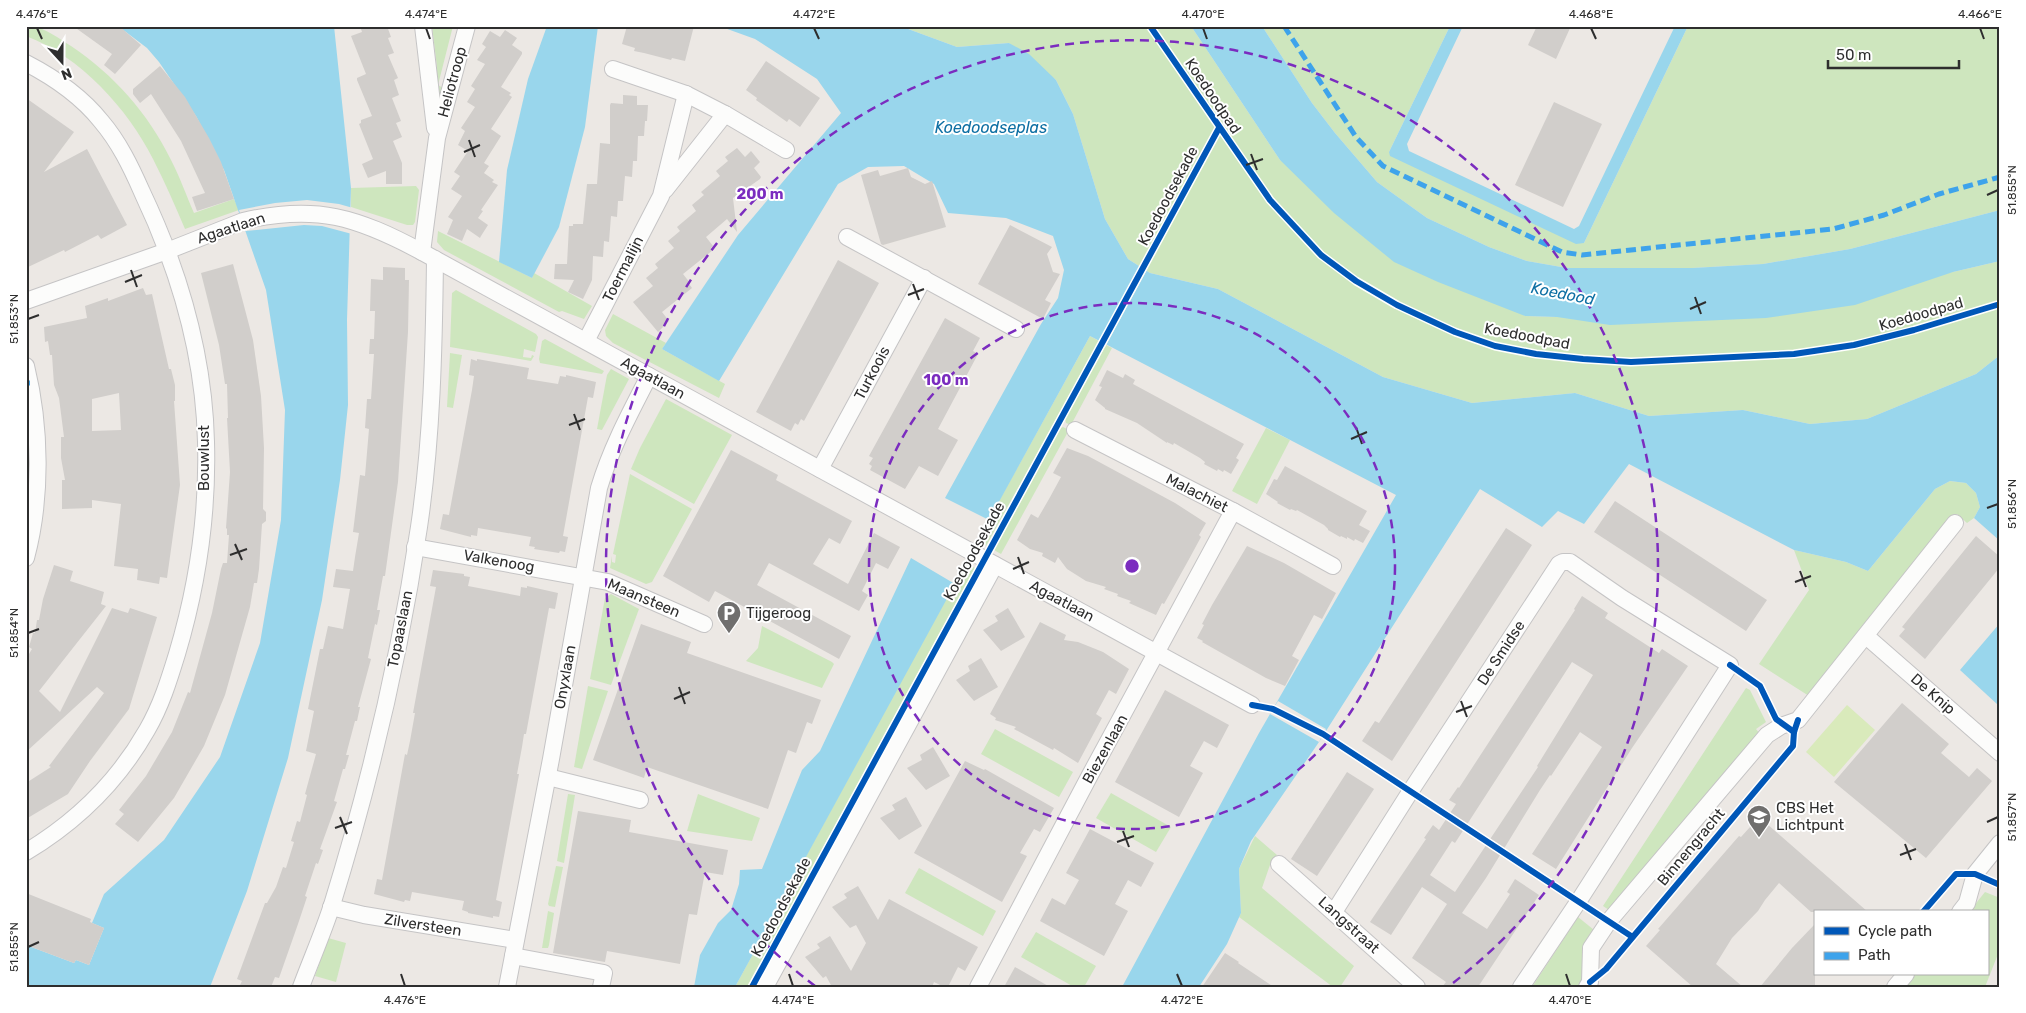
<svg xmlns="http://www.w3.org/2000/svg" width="2026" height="1013" font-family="Rubik,sans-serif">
<rect width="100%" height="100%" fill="#ece8e4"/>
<g fill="#cee6be">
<path d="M26,26C44,26 56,37 71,46C114,75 148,113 171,160C180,177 186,195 194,213L234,199L239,210L185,229C175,206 165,182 153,159C128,109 80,56 26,36Z"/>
<polygon points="432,26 453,26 438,85 443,88 439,105 433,68 437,67"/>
<polygon points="900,26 1191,26 1280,160 1525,316 1557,317 1953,272 2000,261 2000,355 1976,374 1867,419 1810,424 1743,410 1649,416 1575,393 1472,403 1383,377 1218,289 1150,273 1128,259 1105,219 1073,114 1056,80 1009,43 957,47"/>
<polygon points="1262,26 1450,26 1389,152 1584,243 1688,26 2000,26 2000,210 1850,249 1763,264 1692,268 1567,268 1527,261 1489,247 1427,218 1377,182 1335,133 1312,103"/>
<polygon points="416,186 419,190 415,222 413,225 407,225 351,207 351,188"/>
<polygon points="438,231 532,278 534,273 592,306 584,319 562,311 559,312 444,250 437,242"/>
<polygon points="456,290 536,334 538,337 535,352 524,349 523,357 531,358 532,355 534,356 531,361 450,347 452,293"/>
<polygon points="613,314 666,343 662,349 725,384 719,398 613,343 606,336 605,330"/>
<polygon points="1090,336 1099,341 986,546 977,541"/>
<polygon points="545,339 604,371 602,374 540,363 539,359 542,341"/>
<polygon points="1106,345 1112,348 1071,425 1066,423 1065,419"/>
<polygon points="450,353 462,355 453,408 447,407"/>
<polygon points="611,369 629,379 602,430 597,429 607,375"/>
<polygon points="666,399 732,435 694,504 631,469 640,448"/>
<polygon points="1063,427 1069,430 1001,554 994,550 1061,428"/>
<polygon points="1266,428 1290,440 1257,504 1232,491"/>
<polygon points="630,474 692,509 652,582 646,584 610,568 612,556 612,562 615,563 616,555 613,554"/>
<polygon points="1950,481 1966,483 1976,493 1980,507 1974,518 1967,523 1957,514 1809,696 1759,664 1809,590 1794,550 1846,562 1868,571 1935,489"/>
<polygon points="965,563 975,568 747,987 735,987"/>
<polygon points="611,594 639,609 611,685 590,679 605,598"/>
<polygon points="762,626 832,662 834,664 822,688 746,661 758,648"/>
<polygon points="588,686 608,691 582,769 574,767"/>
<polygon points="1746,688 1750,690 1766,722 1756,729 1760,734 1612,912 1603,906"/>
<polygon points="995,729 1073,772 1059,797 981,754"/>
<polygon points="1111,793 1171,827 1156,852 1096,818"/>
<polygon points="568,794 575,795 564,863 557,861"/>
<polygon points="698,794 760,818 752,841 687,831"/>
<polygon points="1255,836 1277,855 1271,862 1262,888 1354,966 1340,987 1333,987 1239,917 1241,913 1239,869"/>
<polygon points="556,866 563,867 555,907 549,906 548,904"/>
<polygon points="919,868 996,911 983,936 905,893"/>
<polygon points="1985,892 2000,898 2000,949 1985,987 1904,987 1915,974 1987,974 1987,912 1969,912"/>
<polygon points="548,911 554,913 549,945 548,948 542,948"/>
<polygon points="1578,917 1594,930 1582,987 1532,987"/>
<polygon points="1036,932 1096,966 1084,987 1074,987 1021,957"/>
<polygon points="328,938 346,943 336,982 315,976"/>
</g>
<polygon fill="#d9eabb" points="1847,705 1875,730 1834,777 1806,752"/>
<g fill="#99d6ec">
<polygon points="118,26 334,26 351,188 347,320 348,405 340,480 322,600 288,758 247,891 210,987 26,987 26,945 74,963 76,960 89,965 104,928 92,923 104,894 164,840 220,757 260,643 281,520 285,410 266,290 224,170 196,116 159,62 147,48"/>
<polygon points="547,26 598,26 585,127 559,227 532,278 499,262 507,170 528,79"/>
<polygon points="719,26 900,26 957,47 1009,43 1029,54 1056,80 1073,114 1105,219 1128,259 1150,273 1218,289 1383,377 1472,403 1575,393 1649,416 1743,410 1810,424 1867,419 1976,374 2000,355 2000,541 1974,518 1980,507 1976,493 1966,483 1950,481 1935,489 1868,571 1846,562 1794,550 1629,464 1584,524 1558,511 1542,527 1480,489 1319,742 1251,841 1239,869 1241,913 1227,944 1199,987 1122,987 1259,733 1396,495 1090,336 989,520 945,498 1041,324 1058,298 1064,270 1053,236 1006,218 948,213 934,184 904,166 868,167 838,184 719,381 662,349 738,235 841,113 817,79 755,39"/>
<polygon points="1191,26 1262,26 1312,103 1335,133 1377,182 1427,218 1489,247 1527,261 1567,268 1692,268 1763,264 1850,249 2000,210 2000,261 1953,272 1855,305 1766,318 1610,325 1557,317 1525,316 1438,282 1394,262 1334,213 1280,160"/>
<polygon points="1450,26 1463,26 1407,144 1409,151 1574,229 1579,226 1675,26 1688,26 1584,243 1576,244 1390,156 1389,152"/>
<polygon points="911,558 955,584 735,987 694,987 700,955 718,923 731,910 739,884 740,870 762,869 802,770 820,751"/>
<polygon points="2000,623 2000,703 1998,705 1960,670"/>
</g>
<g fill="#ece8e4">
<polygon points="307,200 339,204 353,208 352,234 322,226 304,225 246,231 239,210 275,203"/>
<polygon points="1141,264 1148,268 1105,347 1098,343"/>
<polygon points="1278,701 1326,729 1319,742 1270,714"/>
</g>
<g fill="#d1cecb" fill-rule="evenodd">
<polygon points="73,26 119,26 141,45 115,74 104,65 112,54"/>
<polygon points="360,26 387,26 391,37 388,38 394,53 388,55 398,78 394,80 399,95 392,98 401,121 396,123 402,137 393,141 402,163 402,184 386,184 386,171 368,178 362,164 373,159 359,124 361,123 361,120 372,116 357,80 357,78 366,74 351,36 362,32"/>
<polygon points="627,26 694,26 685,61 672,58 671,60 644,53 634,51 635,48 622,44"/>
<polygon points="1537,26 1571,26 1556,59 1528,45"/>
<polygon points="505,30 517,38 512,45 522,52 522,54 501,87 511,93 509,95 512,97 491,129 501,136 484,163 489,166 484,173 494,180 492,182 498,185 481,210 483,211 478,218 488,225 481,236 480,238 467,229 462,241 447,234 453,220 448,217 462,196 451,189 460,176 454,172 468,151 458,145 465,131 461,128 475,107 467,102 475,89 471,86 485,64 477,60 486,47 482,44 490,31 500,37"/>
<polygon points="766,61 820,98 800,127 789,119 787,122 756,100 757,98 746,90"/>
<polygon points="160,66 185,97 209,138 221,162 234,199 197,211 192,197 205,193 181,141 151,94 140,103 133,94 133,89"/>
<polygon points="623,95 637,96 637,105 648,105 647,121 645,121 644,136 638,136 637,161 633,161 632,177 625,176 623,201 618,201 617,217 611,216 609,242 604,241 603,257 593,256 592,280 583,299 568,292 574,280 554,279 555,264 567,264 569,226 573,226 573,224 583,224 587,184 597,184 600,143 610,144 610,105 611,103 623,104"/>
<polygon points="26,98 74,132 44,172 87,149 127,225 101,239 98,235 65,252 64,250 26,268"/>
<polygon points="1554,102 1602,124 1563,207 1515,185"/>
<polygon points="737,148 745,157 751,151 760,162 754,168 761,177 760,179 733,198 737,232 727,219 706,237 713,246 711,248 713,250 683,274 690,283 689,284 692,288 662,312 669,321 658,332 633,302 653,286 646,278 658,268 655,264 674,248 668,241 680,231 677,227 696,211 692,205 704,195 701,192 720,176 716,171 728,161 725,157"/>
<polygon points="908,168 911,177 925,184 932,181 946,227 883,245 881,244 861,175 878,170 880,176"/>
<polygon points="1010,225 1052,247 1047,254 1053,272 1060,274 1045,300 1051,303 1043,319 978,284"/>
<polygon points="838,260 879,283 804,421 801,419 798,425 795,423 791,431 756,412"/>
<polygon points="233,264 253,340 261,396 264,448 263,509 266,512 266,521 262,524 259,569 257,583 254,583 250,607 225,695 204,746 174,798 138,842 115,824 124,814 119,810 146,776 172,732 188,692 190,693 212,613 221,569 223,563 227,563 229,535 227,535 227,529 226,528 230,472 227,418 228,418 227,384 225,384 219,345 201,273"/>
<polygon points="383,267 405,268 405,280 409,280 408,332 398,482 385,576 383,576 377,610 380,610 377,625 375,624 368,658 371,659 358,707 360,707 357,721 355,721 346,755 349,755 345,769 343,769 334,801 337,802 320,849 323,850 318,864 316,863 305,896 307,897 298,924 279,978 275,977 271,987 239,987 242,981 237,979 265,903 267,903 276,887 283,867 286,868 294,842 291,841 297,821 300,822 307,795 305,794 316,754 306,751 314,711 308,709 320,649 323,649 328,626 343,629 350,589 333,587 336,569 353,571 355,557 359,533 353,532 360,475 365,476 369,429 365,428 367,399 371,399 374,354 369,354 370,339 374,339 375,311 370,311 371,279 383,280"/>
<path d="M143,288L146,295L152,294L169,369H171L175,385V401H174L180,485L167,578L160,577L159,584L137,580L138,569L114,566L121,504L92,500V508L62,509V480H65L61,458V437H64L59,398L54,385L52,355H50L48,341L45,342L44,327L87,318L85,306L108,298V301ZM119,393L121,430L92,431V399Z"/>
<polygon points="945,318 980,338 973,351 978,354 938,429 958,440 938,476 919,466 905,489 870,470 872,466 869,464 873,458 869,456"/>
<polygon points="471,359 477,361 477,359 529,368 527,379 558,384 560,376 566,377 566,375 596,382 593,398 588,397 568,508 563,536 568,537 565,552 560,551 559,553 534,549 535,547 529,546 531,537 478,528 477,536 471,535 471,537 440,529 443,514 449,515 472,390 474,376 469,375"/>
<polygon points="1107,370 1123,378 1125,374 1135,380 1133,384 1244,444 1236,458 1239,460 1231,474 1224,470 1223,472 1218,469 1217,471 1204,464 1205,462 1200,458 1174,443 1173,445 1167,442 1167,443 1137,423 1105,409 1105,408 1095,400 1102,387 1099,386"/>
<polygon points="1067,448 1088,456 1175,503 1206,523 1199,535 1201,537 1188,561 1164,604 1162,603 1156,615 1129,603 1131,601 1117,596 1118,594 1104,589 1106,587 1086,581 1067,569 1058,557 1055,563 1042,556 1043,553 1030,549 1017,540 1031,514 1038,518 1049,499 1061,477 1053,473"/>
<polygon points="731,450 778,475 776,480 852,521 840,544 829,538 813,564 848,584 874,533 900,547 888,569 876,563 862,591 868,595 859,611 769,563 757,585 851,636 839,659 715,591 709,602 663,576"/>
<polygon points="1285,466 1367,511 1359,525 1370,531 1363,543 1355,539 1354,541 1347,537 1347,539 1341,536 1340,537 1328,530 1328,529 1324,525 1297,510 1296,511 1291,509 1290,510 1277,503 1278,502 1266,494 1274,479 1277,480"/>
<polygon points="1615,501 1767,600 1746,631 1594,532"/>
<polygon points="1506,528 1532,545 1392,761 1362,741 1375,721 1379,723"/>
<polygon points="1976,536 2000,557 2000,567 1925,659 1899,636 1905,629 1902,627"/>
<polygon points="1247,546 1284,563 1336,593 1322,619 1314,615 1292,656 1299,660 1285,686 1266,678 1202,642 1203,641 1197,638 1204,625 1202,624 1212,605"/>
<polygon points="54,565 73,571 70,581 104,592 101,604 106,606 39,691 60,712 112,608 128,613 130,608 157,617 129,709 90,761 68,794 26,819 26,783 51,767 49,766 104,693 97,687 26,752 26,659 32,649 29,647 33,633 35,633 37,620 39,620 43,599"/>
<polygon points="433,570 464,574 464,576 470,577 468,586 520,596 521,587 527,588 527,586 558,593 555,609 549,608 526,734 524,734 522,747 517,774 519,774 496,900 502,902 499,917 493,916 493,918 468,913 468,912 462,910 464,901 412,892 410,901 405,900 404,902 374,894 377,879 382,880 405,754 407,755 410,741 415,713 413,713 436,587 430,586"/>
<path d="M1582,596L1608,613L1605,618L1659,653L1662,649L1688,666L1632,748L1556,869L1532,854L1602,747L1580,732L1551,776L1550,775L1540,790L1486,878L1462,913L1487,929L1510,894L1507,892L1515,879L1539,895L1478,987H1442L1446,982L1412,958L1447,904L1422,887L1391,935L1370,922L1426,839L1424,838L1433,825L1439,830L1456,804L1449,800L1458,787L1459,788L1575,610L1574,609ZM1572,662L1593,675L1537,766L1538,767L1455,892L1430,875L1452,841L1455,843Z"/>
<polygon points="1008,608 1025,637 1001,651 983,630 998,621 995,616"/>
<polygon points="1040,622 1066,635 1064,640 1078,642 1103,652 1129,669 1116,694 1109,690 1096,714 1102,718 1078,763 1054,748 1053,750 1014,729 1016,727 995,720 996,718 990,714"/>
<polygon points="641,624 691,642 687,653 821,700 812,724 807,722 796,753 788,750 768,809 647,767 644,778 593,760"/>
<polygon points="981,658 998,687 974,701 956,680 970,671 968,666"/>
<polygon points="1165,690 1229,725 1217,748 1204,741 1190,766 1203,773 1179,817 1115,782"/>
<polygon points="1902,703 1949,744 1941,753 1969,777 1977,768 1992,781 1926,858 1834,782"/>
<polygon points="933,747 950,776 926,790 907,768 922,760 920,755"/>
<polygon points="965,761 984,770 985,769 1054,808 1040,832 1034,829 1020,853 1027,856 1002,902 914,853"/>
<polygon points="1347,772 1374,789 1317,876 1291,859"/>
<polygon points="906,797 922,826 899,840 880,818 895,810 892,805"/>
<polygon points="578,811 631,820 629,832 728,850 723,875 705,872 697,915 689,914 680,964 607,951 605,962 553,953"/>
<polygon points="1759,817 1868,912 1811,912 1779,883 1765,900 1758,911 1732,938 1716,964 1743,987 1693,987 1646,946 1660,930 1658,929 1739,836 1741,837"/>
<polygon points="1090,829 1154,863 1141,887 1128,880 1115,904 1128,911 1104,956 1040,921 1052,898 1065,905 1079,880 1066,873"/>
<polygon points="858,886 878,920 889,899 978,947 965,971 958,967 948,987 944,987 934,982 932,987 832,987 826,976 823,978 805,957 820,948 817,944 830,936 851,971 866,943 856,925 850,928 832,907 847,898 844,894"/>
<polygon points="26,893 91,919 90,922 104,928 89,965 76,960 74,963 26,945"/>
<polygon points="1815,924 1815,987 1760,987 1792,948"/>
<polygon points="1225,953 1239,962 1238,963 1274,987 1202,987"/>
<polygon points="1015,967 1050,987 1004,987"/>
</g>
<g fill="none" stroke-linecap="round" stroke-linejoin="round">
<defs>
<g id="street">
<polyline points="423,26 435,128"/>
<path d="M26,63C55,78 81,96 101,121C119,142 131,167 142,192C179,270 204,356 206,442C208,513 197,587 177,654C169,680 161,706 147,730C118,781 76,822 26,852"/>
<polyline points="613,69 686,94 725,114 786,150"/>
<polyline points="665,190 725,114"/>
<polyline points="847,237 1016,329"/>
<polyline points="422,252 437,138 467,26"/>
<path d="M26,301L167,251L243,221C316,204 357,217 422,252L1252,705"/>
<polyline points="586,341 661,196 686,94"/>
<path d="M26,366C41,427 42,498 26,558"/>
<polyline points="1075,430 1233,511 1333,566"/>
<polyline points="820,469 924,278"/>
<polyline points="415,547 608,582 704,624"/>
<polyline points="1866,636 2000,753"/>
<polyline points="548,777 640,800"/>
<polyline points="1279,864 1417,987"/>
<polyline points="331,907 364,915 515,940"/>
<polyline points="1334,912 1410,792 1559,564 1563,562 1570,562 1622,598 1730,665 1578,902 1521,987"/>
<polyline points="1960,912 1967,903 1975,874 2000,843"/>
<polyline points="513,956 604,973 601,987"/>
<path d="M301,987C311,960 323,933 332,905C370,782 400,655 419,527C432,439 434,348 435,259"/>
<path d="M507,987L551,759L599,488C611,448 630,413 649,376"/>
<polyline points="765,987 995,565"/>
<polyline points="978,987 1090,775 1233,511"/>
<polyline points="1587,987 1590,982 1591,948 1609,921 1767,735 1781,726 1798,720 1955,523"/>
<polyline points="1895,987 1906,974"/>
</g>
</defs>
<use href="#street" stroke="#c5c4c5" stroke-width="18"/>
<use href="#street" stroke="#fcfcfb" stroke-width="16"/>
<g stroke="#3ea3eb" stroke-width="5" stroke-dasharray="10 5" stroke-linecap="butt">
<polyline points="1284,26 1356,137 1383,166 1562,252 1582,255 1833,229 1884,215 1939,194 2000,177"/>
<polyline points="26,383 30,383"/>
<polyline points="26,552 28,551"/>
</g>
<defs>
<g id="cycleway">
<polyline points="1150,26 1270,200 1321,255 1356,281 1397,305 1455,332 1495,346 1536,354 1583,359 1631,362 1794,354 1854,345 1914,330 2000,304"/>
<polyline points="1730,665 1760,686 1776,719 1794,732"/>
<polyline points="1252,705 1273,709 1323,734 1631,936"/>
<polyline points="1923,912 1956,874 1975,874 2000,885"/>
<polyline points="1590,982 1606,969 1793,746 1794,732 1798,720"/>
<polyline points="752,987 1219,128"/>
</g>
</defs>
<use href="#cycleway" stroke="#fff" stroke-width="9"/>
<use href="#cycleway" stroke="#0057b8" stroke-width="6"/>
</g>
<path fill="none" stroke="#2e2e2e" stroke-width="2" d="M37,28L42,39M426,28L430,39M814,28L819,39M1203,28L1207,39M1591,28L1596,39M1980,28L1984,39M469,140L475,157M464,152L480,145M1251,154L1257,170M1246,165L1263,159M1987,195L1998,190M131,270L137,287M125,282L142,275M913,284L919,300M908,295L924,289M1695,297L1701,314M1690,309L1706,302M28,319L39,315M574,414L580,430M569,425L585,419M1356,427L1362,444M1351,439L1367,432M1987,508L1998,504M235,544L242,560M230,555L247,549M1018,557L1024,574M1013,569L1029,562M1800,571L1806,587M1795,582L1811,576M28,633L39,629M679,687L685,704M674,699L690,692M1461,701L1467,717M1456,712L1472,706M340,817L347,834M1987,822L1998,817M335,828L352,822M1123,831L1129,847M1117,842L1134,836M1905,844L1911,860M1900,855L1916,849M28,947L39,942M401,974L405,986M789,974L793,986M1177,974L1182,986M1566,974L1570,986"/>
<g fill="none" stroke="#7b2cbf" stroke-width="2.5" stroke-dasharray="9 6">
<circle cx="1132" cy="566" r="263"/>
<path d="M815 986A526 526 0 1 1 1449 986"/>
</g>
<defs>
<symbol id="parking-pin" viewBox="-11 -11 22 30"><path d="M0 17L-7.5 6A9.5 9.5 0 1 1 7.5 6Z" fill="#706f6e" stroke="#fff"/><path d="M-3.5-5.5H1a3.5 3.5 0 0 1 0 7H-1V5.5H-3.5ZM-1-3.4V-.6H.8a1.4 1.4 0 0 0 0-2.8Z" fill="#fff"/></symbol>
<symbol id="school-pin" viewBox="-11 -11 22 30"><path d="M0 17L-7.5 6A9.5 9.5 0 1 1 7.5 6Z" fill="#706f6e" stroke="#fff"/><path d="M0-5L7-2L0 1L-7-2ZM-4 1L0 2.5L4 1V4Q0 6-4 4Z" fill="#fff"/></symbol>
</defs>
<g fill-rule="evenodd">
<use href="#parking-pin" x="715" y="599" width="28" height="38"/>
<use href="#school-pin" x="1745" y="803" width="28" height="38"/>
</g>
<g text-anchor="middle" stroke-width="4" stroke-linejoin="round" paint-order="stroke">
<g font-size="15" fill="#2e2e2e" stroke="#fff">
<text transform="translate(452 82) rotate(-75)" y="5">Heliotroop</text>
<text transform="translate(1213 96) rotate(56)" y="5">Koedoodpad</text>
<text transform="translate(1168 196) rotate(-62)" y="5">Koedoodsekade</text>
<text transform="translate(231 228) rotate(-18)" y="5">Agaatlaan</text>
<text transform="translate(623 269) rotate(-63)" y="5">Toermalijn</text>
<text transform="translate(1921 314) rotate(-16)" y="5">Koedoodpad</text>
<text transform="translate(1527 336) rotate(11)" y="5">Koedoodpad</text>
<text transform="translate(872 373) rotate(-62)" y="5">Turkoois</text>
<text transform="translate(653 378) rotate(29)" y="5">Agaatlaan</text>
<text transform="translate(204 458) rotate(-90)" y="5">Bouwlust</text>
<text transform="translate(1197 493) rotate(27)" y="5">Malachiet</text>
<text transform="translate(974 551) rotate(-61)" y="5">Koedoodsekade</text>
<text transform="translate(499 561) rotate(10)" y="5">Valkenoog</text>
<text transform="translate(644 598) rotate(23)" y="5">Maansteen</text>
<text transform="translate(1062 601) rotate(28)" y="5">Agaatlaan</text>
<text transform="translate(400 629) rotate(-79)" y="5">Topaaslaan</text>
<text transform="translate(1501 653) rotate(-57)" y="5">De Smidse</text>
<text transform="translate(565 677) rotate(-80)" y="5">Onyxlaan</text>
<text transform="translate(1933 694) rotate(41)" y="5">De Knip</text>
<text transform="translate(1105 749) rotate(-61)" y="5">Biezenlaan</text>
<text transform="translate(1691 847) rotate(-50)" y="5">Binnengracht</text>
<text transform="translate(781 907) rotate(-62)" y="5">Koedoodsekade</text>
<text transform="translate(423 925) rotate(9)" y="5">Zilversteen</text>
<text transform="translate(1349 925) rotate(42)" y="5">Langstraat</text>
</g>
<g font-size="15" fill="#2e2e2e" stroke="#fff" text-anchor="start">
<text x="746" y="618">Tijgeroog</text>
<text x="1776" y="813">CBS Het<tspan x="1776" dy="17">Lichtpunt</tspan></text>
</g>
<g font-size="16" font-style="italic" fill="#0d6fa3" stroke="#fff">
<text x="991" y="133">Koedoodseplas</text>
<text transform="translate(1563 293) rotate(11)" y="6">Koedood</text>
</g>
</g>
<circle cx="1132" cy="566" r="8" fill="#7b2cbf" stroke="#fff" stroke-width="2.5"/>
<g font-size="15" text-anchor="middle" font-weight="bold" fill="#7b2cbf" stroke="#fff" stroke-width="4" stroke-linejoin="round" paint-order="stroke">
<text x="760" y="199">200 m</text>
<text x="946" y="385">100 m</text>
</g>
<rect width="2026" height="1013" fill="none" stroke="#ffffff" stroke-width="55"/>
<rect x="1814" y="910" width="175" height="65" fill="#ffffff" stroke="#ababab"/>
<rect x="1824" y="927" width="25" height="8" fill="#0057b8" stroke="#ababab"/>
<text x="1858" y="936" font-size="15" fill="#2e2e2e">Cycle path</text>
<rect x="1824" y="952" width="25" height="8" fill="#3ea3eb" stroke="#ababab"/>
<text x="1858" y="960" font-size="15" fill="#2e2e2e">Path</text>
<g transform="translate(62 62) rotate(159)" stroke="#ffffff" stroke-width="4" paint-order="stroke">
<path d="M0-4L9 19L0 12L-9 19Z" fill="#2e2e2e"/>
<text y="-8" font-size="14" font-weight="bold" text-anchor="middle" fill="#2e2e2e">N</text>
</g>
<path d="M1828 60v8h131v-8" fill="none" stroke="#2e2e2e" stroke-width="2.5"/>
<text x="1836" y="60" font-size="15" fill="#2e2e2e" stroke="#ffffff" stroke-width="4" paint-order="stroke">50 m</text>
<rect x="28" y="28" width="1970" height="958" fill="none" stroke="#2e2e2e" stroke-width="2"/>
<g font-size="12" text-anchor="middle" fill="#2e2e2e">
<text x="37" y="18">4.476°E</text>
<text x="426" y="18">4.474°E</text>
<text x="814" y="18">4.472°E</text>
<text x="1203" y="18">4.470°E</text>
<text x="1591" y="18">4.468°E</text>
<text x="1980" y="18">4.466°E</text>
<text transform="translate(2012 190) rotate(-90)" y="4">51.855°N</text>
<text transform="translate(14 319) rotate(-90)" y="4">51.853°N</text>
<text transform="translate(2012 504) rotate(-90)" y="4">51.856°N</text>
<text transform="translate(14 633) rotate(-90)" y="4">51.854°N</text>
<text transform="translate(2012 817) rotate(-90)" y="4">51.857°N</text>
<text transform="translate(14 947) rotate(-90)" y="4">51.855°N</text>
<text x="405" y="1004">4.476°E</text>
<text x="793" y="1004">4.474°E</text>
<text x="1182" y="1004">4.472°E</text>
<text x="1570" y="1004">4.470°E</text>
</g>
</svg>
